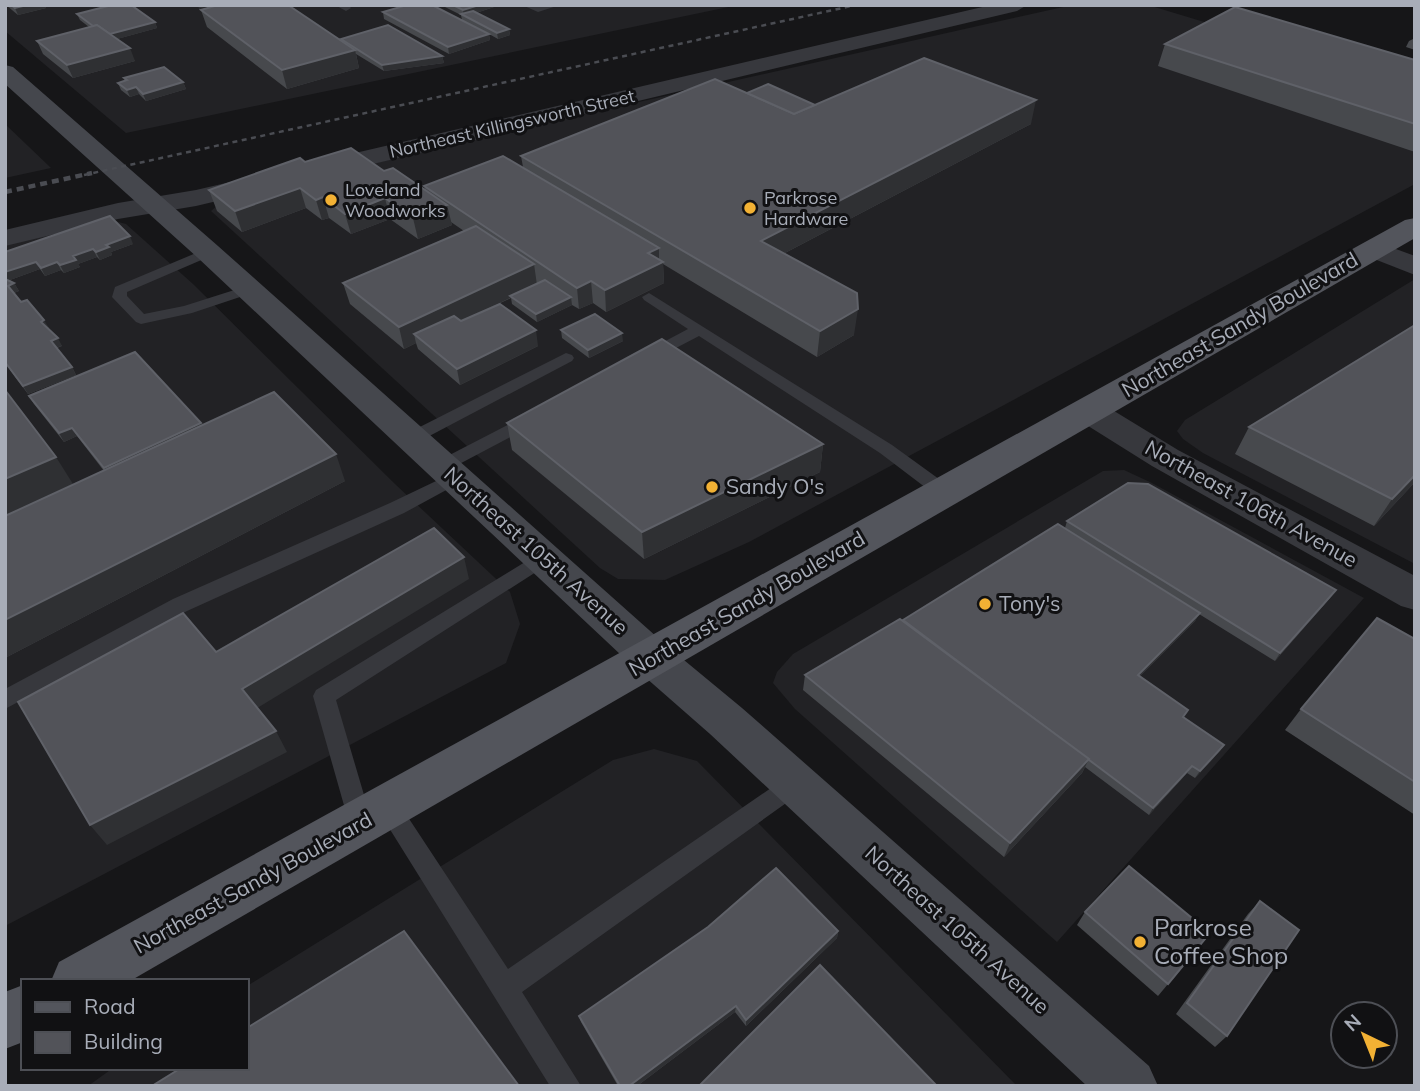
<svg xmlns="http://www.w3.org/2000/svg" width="1420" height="1091" font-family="Mulish,sans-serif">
<rect width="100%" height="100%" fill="#161618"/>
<g fill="#222225">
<polygon points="5,5 738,5 126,133 5,31"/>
<polygon points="1072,5 1148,5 1415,86 1415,184 749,542 665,580 618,579 600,568 211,211 224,200 478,138"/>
<polygon points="5,124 51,168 5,178"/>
<polygon points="111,220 126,224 193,284 395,484 510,592 520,624 506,663 5,926 5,245"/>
<polygon points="1415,279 1415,564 1203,453 1183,439 1177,431 1185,420"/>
<polygon points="1124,470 1152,483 1364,598 1057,942 795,709 773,683 777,672 793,654 1103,471"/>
<polygon points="654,749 697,761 1017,1086 88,1086 113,1068 247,1068 247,986 613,760"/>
</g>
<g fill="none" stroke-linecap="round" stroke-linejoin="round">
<g fill="#37383d" fill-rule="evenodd">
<polygon points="335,5 348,5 351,8 346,11"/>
<polygon points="522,5 560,5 538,12"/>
<polygon points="208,248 213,249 213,255 127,292 127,296 144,314 184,306 247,286 252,287 254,290 252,293 192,313 141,324 136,322 112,297 115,287"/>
<polygon points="649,293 892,445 950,487 953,492 950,497 938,497 880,453 699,336 653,360 641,360 639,357 641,354 688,329 644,300 642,297"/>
<polygon points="566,353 572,355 574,358 572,361 418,442 412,444 403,438 406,434"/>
<polygon points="531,413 537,415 540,419 537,423 448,470 436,470 433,466 436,462"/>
<polygon points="455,472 461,474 464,478 461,482 404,513 187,611 5,709 5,689 173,599 390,503"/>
<polygon points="543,551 550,553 553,558 550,563 336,700 372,822 369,830 360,833 351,830 313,696 316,690"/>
<polygon points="795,774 803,777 807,784 803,791 522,992 581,1086 550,1086 376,807 380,799 388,796 396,799 508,969 787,777"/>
</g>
<g fill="#37383d" fill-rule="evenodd">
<polygon points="991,5 1027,5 1017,11 196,206 118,219 5,246 5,230 118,203 196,190"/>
<polygon points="1374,241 1415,256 1415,275 1364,255 1360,249 1364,243"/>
<polygon points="1089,400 1101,403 1178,450 1415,576 1415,610 1401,606 1152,466 1077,419 1072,411 1077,403"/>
</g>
<polygon fill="#45474d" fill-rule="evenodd" points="5,65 13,67 218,246 667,646 742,708 1149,1066 1158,1086 1087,1086 710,734 637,670 198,258 5,84"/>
<g fill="#53555c" fill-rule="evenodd">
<polygon points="1415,218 1415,238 130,981 51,981 59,962 1405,220"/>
<polygon points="23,985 23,1042 5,1049 5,992"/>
</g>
<polyline stroke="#4a4c52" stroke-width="2.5" stroke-dasharray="5 4.5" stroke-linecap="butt" points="84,175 856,5"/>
<polyline stroke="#4a4c52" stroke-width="4.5" stroke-dasharray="7 5" stroke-linecap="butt" points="5,192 92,173"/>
</g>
<g fill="#47494d">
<polygon points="6,5 45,5 46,8 18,15"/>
<polygon points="441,5 500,5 476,13 509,29 510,35 498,39 489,34 490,40 449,54 384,19 383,12 462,20 461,15"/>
<polygon points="201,10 341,40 442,56 444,63 384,71 356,54 359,68 287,89 207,27"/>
<polygon points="77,14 155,22 157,28 117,39 135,61 73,78 43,54 37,41 89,27 80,20"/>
<polygon points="1415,38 1415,50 1406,47 1409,41"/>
<polygon points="1165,44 1415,60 1415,152 1158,66"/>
<polygon points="124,78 183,82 186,89 146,101 139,94 130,97 121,90 118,83 125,81"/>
<polygon points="747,93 815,105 1031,124 785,253 854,335 817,357 663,264 664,283 606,312 593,303 579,309 572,305 537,322 512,304 511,298 461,321 538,346 460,385 418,349 416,343 404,349 350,304 343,283 464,231 451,222 452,225 418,239 390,219 351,234 329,218 322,220 306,208 242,232 217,211 209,190 305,162 384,171 425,189 424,186 523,167 521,156"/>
<polygon points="133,244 111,252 112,255 100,260 97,257 78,264 80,267 64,273 61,270 45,276 40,269 10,280 14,283 19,291 14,293 21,302 49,328 48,329 62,346 57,348 72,367 76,375 28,394 5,363 5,252"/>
<polygon points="561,330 623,341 589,358 562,338"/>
<polygon points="29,396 202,425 345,481 5,658 5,516 104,471 77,436 64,442 34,404"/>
<polygon points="507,423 823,444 820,472 644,559 512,450"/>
<polygon points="1249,427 1415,482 1374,526 1235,454"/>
<polygon points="1067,521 1330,598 1275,661 1199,614 1195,621 1140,676 1188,710 1183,717 1224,745 1219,752 1195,778 1187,773 1149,815 1085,767 1082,773 1004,857 803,690 805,675 1065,528"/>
<polygon points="1415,639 1415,815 1285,730 1301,709"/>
<polygon points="1260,901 1227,1036 1215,1047 1176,1014 1248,914"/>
<polygon points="1085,912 1168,984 1158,996 1077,925"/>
<polygon points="838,931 837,938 746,1026 735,1012 637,1086 618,1086 581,1022 579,1016"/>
</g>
<g fill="#2f3033">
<polygon points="27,5 45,5 46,8 18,15 15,8"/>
<polygon points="198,5 212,5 199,9"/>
<polygon points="479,5 500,5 464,17 463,10"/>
<polygon points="155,22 157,28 110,41 108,34"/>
<polygon points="509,29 510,35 498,39 497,33"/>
<polygon points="489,34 490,40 449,54 448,47"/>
<polygon points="130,48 135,61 73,78 67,65"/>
<polygon points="355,50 359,68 287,89 282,70"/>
<polygon points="442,56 444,63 384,71 382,65"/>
<polygon points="183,82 186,89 146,101 143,94"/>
<polygon points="136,87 139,94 130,97 127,90"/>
<polygon points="1036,100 1031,124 760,266 761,241"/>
<polygon points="300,188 306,208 242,232 235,211"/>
<polygon points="323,197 329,218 322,220 316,200"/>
<polygon points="385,198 390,219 351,234 345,214"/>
<polygon points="447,205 452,225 418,239 413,218"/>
<polygon points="130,236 133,244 111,252 112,255 100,260 96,252 106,245"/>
<polygon points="659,248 659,263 663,262 664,283 606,312 605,290 648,253"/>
<polygon points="93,249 97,257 78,264 80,267 64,273 60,265 73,256"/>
<polygon points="36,262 40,269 10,280 11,283 5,283 5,272"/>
<polygon points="57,262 61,270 45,276 41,268"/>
<polygon points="534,264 537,285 422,340 414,334 416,343 404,349 399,327"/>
<polygon points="591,281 593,303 579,309 577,288"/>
<polygon points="14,283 19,291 12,294 8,286"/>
<polygon points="571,297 572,305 537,322 536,314"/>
<polygon points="858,309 854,335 817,357 820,331"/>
<polygon points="44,320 49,328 45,330 41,322"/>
<polygon points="536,330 538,346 460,385 457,369"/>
<polygon points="622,333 623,341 589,358 588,350"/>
<polygon points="58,338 62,346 55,348 51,341"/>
<polygon points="72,367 76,375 28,394 23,386"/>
<polygon points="201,423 204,431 108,476 104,468"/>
<polygon points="72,428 77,436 64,442 59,433"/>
<polygon points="823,444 820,472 644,559 642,532"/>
<polygon points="336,454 345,481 5,658 5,620"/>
<polygon points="56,457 73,484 5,515 5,479"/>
<polygon points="1415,475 1415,482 1374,526 1392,499"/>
<polygon points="464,557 469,579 254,710 242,689"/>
<polygon points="1336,590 1330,598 1275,661 1280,653"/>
<polygon points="1200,613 1195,621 1134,682 1138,675"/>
<polygon points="276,731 287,752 107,845 90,825"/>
<polygon points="1224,745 1219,752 1195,778 1200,771"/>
<polygon points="1089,759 1082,773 1004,857 1010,843"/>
<polygon points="1192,766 1187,773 1149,815 1153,808"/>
<polygon points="838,931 837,938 746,1026 746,1020"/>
<polygon points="736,1006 735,1012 637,1086 629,1086"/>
</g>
<g fill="#525359" stroke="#5f6168" stroke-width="2">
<polygon points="11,5 27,5 15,8"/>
<polygon points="112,5 131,5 155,22 110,34 97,25 93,26 77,14"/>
<polygon points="218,5 288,5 355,50 282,70 201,10"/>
<polygon points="407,5 432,5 489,34 448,47 383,12"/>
<polygon points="453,5 479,5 463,10"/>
<polygon points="1235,7 1415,60 1415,124 1165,44"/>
<polygon points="473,11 509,29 497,33 461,14"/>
<polygon points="97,25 130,48 67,65 37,41"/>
<polygon points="388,25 442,56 382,65 341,39"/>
<polygon points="924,58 1036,100 761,241 857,293 858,309 820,331 521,156 715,79 794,114"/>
<polygon points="164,67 183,82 143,94 136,87 127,90 118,83 127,80 124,78"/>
<polygon points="768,84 815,105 794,114 747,93"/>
<polygon points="351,148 384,171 393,168 447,205 413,218 385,198 345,214 323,197 316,200 300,188 235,211 209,190 300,158 305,162"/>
<polygon points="503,156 659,248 648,253 663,262 605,290 591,281 577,288 424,186"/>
<polygon points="110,216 130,236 106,245 109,247 96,252 93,249 73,256 76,260 60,265 57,262 41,268 36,262 5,272 5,252"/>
<polygon points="476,226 534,264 399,327 343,283"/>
<polygon points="5,279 14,283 8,286 21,302 27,300 44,320 41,322 58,338 51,341 72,367 23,386 5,362"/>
<polygon points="545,280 571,297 536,314 510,296"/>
<polygon points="500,304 536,330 457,369 414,334 454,316 461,321"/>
<polygon points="595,314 622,333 588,350 561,330"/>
<polygon points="1415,325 1415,475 1392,499 1249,427"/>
<polygon points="662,339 823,444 642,532 507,423"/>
<polygon points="135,352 201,423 104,468 72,428 59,433 29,396"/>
<polygon points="5,390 56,457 5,479"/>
<polygon points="274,392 336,454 5,620 5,516"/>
<polygon points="1128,483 1148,484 1336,590 1280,653 1067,521"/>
<polygon points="1058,524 1200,613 1138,675 1188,710 1183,717 1224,745 1200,771 1192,766 1153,808 903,620"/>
<polygon points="434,528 464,557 242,689 276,731 90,825 18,702 183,613 216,652"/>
<polygon points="1377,618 1415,639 1415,782 1301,709"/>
<polygon points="900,619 1089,759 1010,843 805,675"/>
<polygon points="1129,866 1210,933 1168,984 1085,912"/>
<polygon points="776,868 838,931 746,1020 736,1006 629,1086 620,1086 579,1016 708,927"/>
<polygon points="1260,901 1299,930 1227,1036 1187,1003"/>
<polygon points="404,931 519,1086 152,1086 181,1068 247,1068 247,1028"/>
<polygon points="820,965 937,1086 699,1086"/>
</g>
<g fill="#f2b134" stroke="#111113" stroke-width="2.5">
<circle cx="331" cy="200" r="7"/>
<circle cx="750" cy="208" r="7"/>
<circle cx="712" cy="487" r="7"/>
<circle cx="985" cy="604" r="7"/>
<circle cx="1140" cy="942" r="7"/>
</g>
<g text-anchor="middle" stroke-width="6" stroke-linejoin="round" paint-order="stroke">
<g font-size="18" fill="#a8adb8" stroke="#111113">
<text transform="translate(512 124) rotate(-13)" y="6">Northeast Killingsworth Street</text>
</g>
<g font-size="18" fill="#a8adb8" stroke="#111113" text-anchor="start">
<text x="345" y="196">Loveland<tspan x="345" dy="21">Woodworks</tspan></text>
<text x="764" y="204">Parkrose<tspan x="764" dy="21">Hardware</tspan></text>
</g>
<g font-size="21" fill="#a8adb8" stroke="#111113">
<text transform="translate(1240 325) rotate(-30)" y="7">Northeast Sandy Boulevard</text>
<text transform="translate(1251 504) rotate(29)" y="7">Northeast 106th Avenue</text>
<text transform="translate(536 551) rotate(42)" y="7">Northeast 105th Avenue</text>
<text transform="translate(747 604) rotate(-30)" y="7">Northeast Sandy Boulevard</text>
<text transform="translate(253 883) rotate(-29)" y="7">Northeast Sandy Boulevard</text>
<text transform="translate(957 930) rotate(42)" y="7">Northeast 105th Avenue</text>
</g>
<g font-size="21" fill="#a8adb8" stroke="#111113" text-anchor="start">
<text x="726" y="494">Sandy O's</text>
<text x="999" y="611">Tony's</text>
</g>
<g font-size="24" fill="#a8adb8" stroke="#111113" text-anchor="start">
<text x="1154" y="936">Parkrose<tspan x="1154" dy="28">Coffee Shop</tspan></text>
</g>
</g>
<rect width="1420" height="1091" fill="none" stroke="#a8adb8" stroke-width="14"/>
<rect x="21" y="979" width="228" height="91" fill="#111113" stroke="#4d4f55" stroke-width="2"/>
<rect x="35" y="1002" width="35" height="10" fill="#53555c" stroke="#4d4f55" stroke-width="2"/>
<text x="84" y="1014" font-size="21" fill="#a8adb8">Road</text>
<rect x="35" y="1032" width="35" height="21" fill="#525359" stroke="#4d4f55" stroke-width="2"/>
<text x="84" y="1049" font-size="21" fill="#a8adb8">Building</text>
<g transform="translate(1364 1035) rotate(317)"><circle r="33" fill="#111113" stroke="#4d4f55" stroke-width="2"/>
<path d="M0-5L12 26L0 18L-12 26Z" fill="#f2b134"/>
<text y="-10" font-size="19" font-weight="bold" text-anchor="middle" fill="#a8adb8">N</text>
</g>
</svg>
